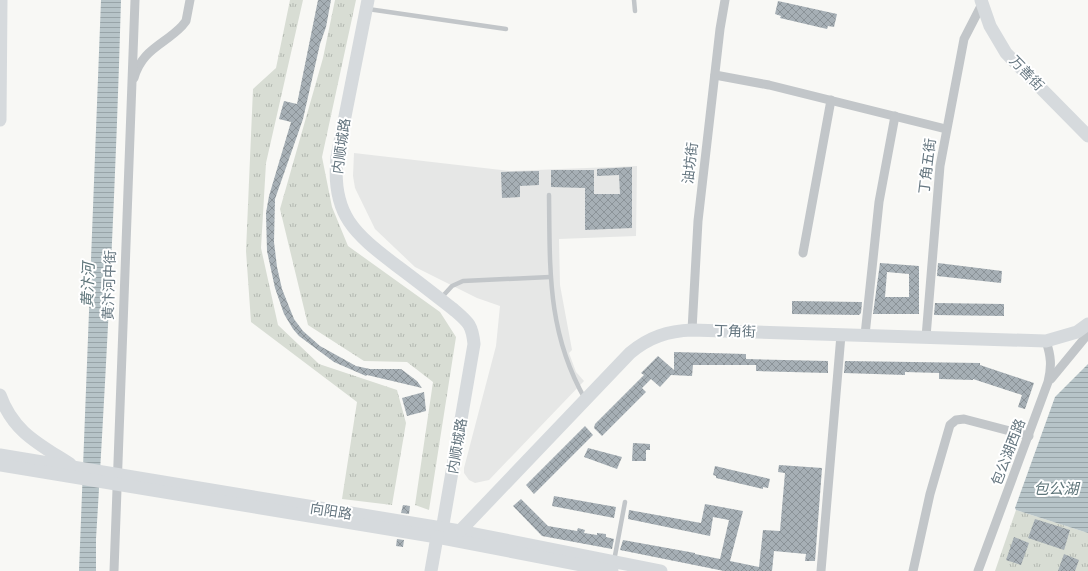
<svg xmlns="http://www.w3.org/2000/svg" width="1088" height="571" font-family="Inter,'Noto Sans SC',sans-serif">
<defs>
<pattern id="grass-tufts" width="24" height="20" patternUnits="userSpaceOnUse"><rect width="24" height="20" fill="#d8ddd4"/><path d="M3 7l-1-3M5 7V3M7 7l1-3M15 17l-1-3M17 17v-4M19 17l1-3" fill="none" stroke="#b3b8b1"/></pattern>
<pattern id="water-rules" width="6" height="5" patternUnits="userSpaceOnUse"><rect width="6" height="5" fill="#b7c4c8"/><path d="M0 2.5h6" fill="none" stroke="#98a4a8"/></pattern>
<pattern id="building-cross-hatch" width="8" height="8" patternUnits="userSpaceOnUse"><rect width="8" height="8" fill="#a6afb5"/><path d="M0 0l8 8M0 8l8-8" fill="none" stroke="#8b9398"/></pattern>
</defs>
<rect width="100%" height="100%" fill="#f8f8f5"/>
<polygon fill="#e6e7e6" points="354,153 511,171 637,166 636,236 559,239 560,285 572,350 569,353 576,372 584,381 489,480 475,483 469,480 464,473 464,468 496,346 500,306 477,298 415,267 375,229 355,188 353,176"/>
<g fill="url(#grass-tufts)">
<polygon points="290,0 303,0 266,163 261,248 278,325 319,364 397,390 406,423 392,505 342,499 357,402 251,322 246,251 253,89 276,68"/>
<polygon points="335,0 356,0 322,157 332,207 348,246 440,312 456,337 429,510 415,505 433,382 407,362 364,361 308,325 280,209 323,58"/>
<polygon points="1016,510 1088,533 1088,571 995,571"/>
</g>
<g fill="url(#water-rules)">
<path d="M101,0H121C116,180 107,359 96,539V571H79Z"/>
<polygon points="1088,364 1088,533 1016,510 1015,508 1055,397"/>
</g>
<g fill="url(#building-cross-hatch)" fill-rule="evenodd">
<polygon points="318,0 331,0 326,27 320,44 303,119 275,199 274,242 277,267 282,289 294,319 303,331 320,346 356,366 370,369 401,369 417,381 422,388 367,375 366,376 334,362 299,336 293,329 284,314 275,288 267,251 266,213 269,196 291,122 279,119 284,101 297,104"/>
<polygon points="778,1 837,14 834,27 828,26 827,29 780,18 781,16 775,14"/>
<polygon points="632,167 632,228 585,230 585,188 551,187 551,170 594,170 594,194 620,194 619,175 597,176 597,169"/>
<polygon points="539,171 539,185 520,186 520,197 502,198 501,172"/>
<path d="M880,263L919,266V314H873ZM887,272L909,274V297H885Z"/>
<polygon points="938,263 1002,271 1001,283 937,276"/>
<polygon points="792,301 862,302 861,313 859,315 792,314"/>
<polygon points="935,303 1004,304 1004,316 934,315"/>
<polygon points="674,352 746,354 746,359 828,361 828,373 756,371 756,365 693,365 692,376 671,375 660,387 651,379 642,388 646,392 602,436 594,428 595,424 644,375 641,373 658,356 674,370"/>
<polygon points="845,361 980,363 980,365 1034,383 1025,409 1018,407 1022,395 973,379 973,380 939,379 939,373 905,372 905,375 844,373"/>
<polygon points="424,392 426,411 407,416 402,398"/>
<polygon points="585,426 593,435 534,494 526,485"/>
<polygon points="633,443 650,444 650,450 646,450 646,461 632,461"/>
<polygon points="588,448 622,457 617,469 584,457"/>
<polygon points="779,465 822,468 815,561 805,561 806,554 774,551 772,571 724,571 620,550 623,540 695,553 695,554 720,559 729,520 713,517 710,536 628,519 629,510 701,523 705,504 743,511 730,561 759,567 763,530 780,531 785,473 778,472"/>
<polygon points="715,466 770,479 768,488 763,487 763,489 716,478 716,476 713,475"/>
<polygon points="554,496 616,507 614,518 552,506"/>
<polygon points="521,499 548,526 577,531 578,528 585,530 584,533 597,535 597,533 606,534 606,537 614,539 612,549 542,536 513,506"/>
<polygon points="403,505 410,506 409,514 401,513"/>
<polygon points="1035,519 1070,530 1064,550 1028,538"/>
<polygon points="1014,537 1029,543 1021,565 1006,560"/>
<polygon points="397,539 404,540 403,547 396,546"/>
<polygon points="1064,554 1079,560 1075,571 1058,571"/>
</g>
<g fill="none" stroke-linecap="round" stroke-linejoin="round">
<g stroke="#c2c6c9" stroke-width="4.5">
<polyline points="634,0 635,11"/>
<polyline points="368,9 506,29"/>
<path d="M549,195C550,270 547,332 585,399"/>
<polyline points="441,298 452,286 463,281 550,277"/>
<polyline points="614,561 625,502"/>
</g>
<g stroke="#c2c6c9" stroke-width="9">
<polyline points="715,75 769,85 946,129"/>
<path d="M134,78C142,49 164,45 182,26L186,21L190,0"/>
<polyline points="803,253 831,100"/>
<polyline points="692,330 698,221 720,29 725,0"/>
<polyline points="865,335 879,202 895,116"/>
<polyline points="926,337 940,166 964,39 982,4"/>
<polyline points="1051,379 1088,334"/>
<polyline points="114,571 135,0"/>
<polyline points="821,571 841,335"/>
<polyline points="913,571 930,494 950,425 956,420 964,419 1029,436"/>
<path d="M978,571L1048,382C1052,366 1051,356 1046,341"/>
</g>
<g stroke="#d6dadd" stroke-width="13">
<path d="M368,0L337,157C331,215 355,234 397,266C416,280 435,295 453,309C468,322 472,324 474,344L441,536"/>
<polyline points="981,0 990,26 1006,53 1088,136"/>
<polyline points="0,120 1,0"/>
<path d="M0,395C13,432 39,444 70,464"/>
<polyline points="0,455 460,531 661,571"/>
<polyline points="0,465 437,537 612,571"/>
<path d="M460,531L630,353C649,337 668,331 692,330L1046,341L1077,332L1088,324"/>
<polyline points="431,571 437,537"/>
</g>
</g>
<g text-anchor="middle" stroke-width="4" stroke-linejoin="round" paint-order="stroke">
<g font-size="14" fill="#64757f" stroke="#fff">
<text transform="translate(1027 73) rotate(46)" y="5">万善街</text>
<text transform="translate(341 146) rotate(-82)" y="5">内顺城路</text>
<text transform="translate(690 163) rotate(-83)" y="5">油坊街</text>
<text transform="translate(927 166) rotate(-83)" y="5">丁角五街</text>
<text transform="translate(109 285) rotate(-88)" y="5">黄汴河中街</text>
<text transform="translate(735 331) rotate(2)" y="5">丁角街</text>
<text transform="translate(457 446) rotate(-80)" y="5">内顺城路</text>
<text transform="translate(1008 452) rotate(-69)" y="5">包公湖西路</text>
<text transform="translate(331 511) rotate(9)" y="5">向阳路</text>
</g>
<g font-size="15" font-style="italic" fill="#5e757a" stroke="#fff">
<text transform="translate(88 285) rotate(-88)" y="5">黄汴河</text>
<text x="1056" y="494">包公湖</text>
</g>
</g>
</svg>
